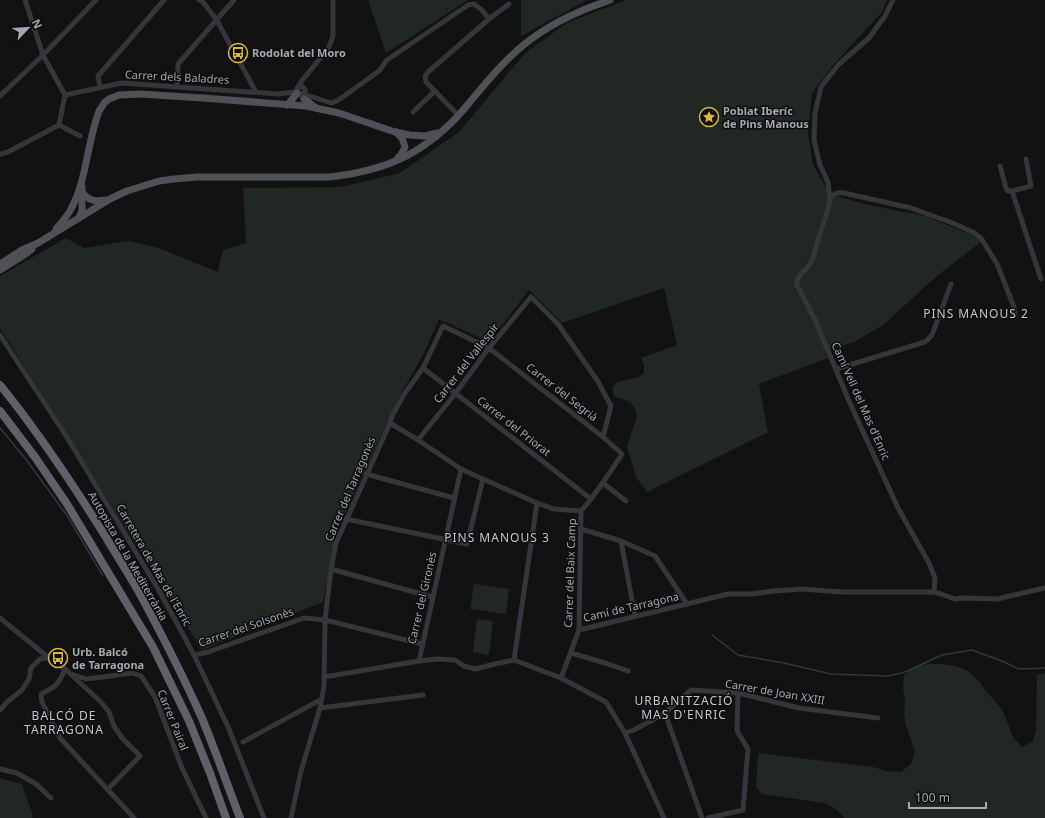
<svg xmlns="http://www.w3.org/2000/svg" width="1045" height="818" font-family="'Noto Sans',sans-serif">
<rect width="100%" height="100%" fill="#121213"/>
<g fill="#212722">
<polygon points="368,0 468,0 386,53"/>
<polygon points="521,0 587,0 521,36"/>
<polygon points="626,0 887,0 882,12 836,62 812,93 808,133 813,165 830,194 864,204 925,216 970,234 977,237 981,242 938,275 883,325 854,342 831,349 825,351 828,358 759,384 768,432 647,492 636,477 627,447 637,416 635,408 630,402 614,396 612,388 617,382 638,377 644,373 644,365 641,358 677,345 664,288 562,323 529,290 489,342 439,319 424,353 398,399 335,535 323,602 202,650 0,328 0,276 66,238 84,248 129,241 156,247 218,272 223,250 246,243 243,188 341,187 400,173 459,132 525,53 567,23"/>
<polygon points="474,584 509,589 506,614 470,609"/>
<polygon points="477,619 493,621 489,655 473,652"/>
<path d="M928,664H942L956,666L968,671L978,680L986,691L994,700L1003,711L1013,737L1022,747L1033,741L1036,729L1037,675L1045,673V818H844C838,810 833,806 824,803L762,794L756,787L758,753L873,767L887,771L901,772L911,764L915,751L906,725L904,713L905,701L903,688L904,675L915,667Z"/>
<polygon points="0,778 22,784 33,816 32,818 0,818"/>
</g>
<g fill="none" stroke-linecap="round" stroke-linejoin="round">
<g stroke="#31373e" stroke-width="1.5">
<polyline points="0,428 28,462 68,517 103,576"/>
<polyline points="712,635 738,655 784,663 831,674 888,676 905,672 942,655 972,650 1002,661 1019,669 1045,668"/>
</g>
<g stroke="#36363a" stroke-width="5">
<polyline points="25,0 43,55 65,95 59,125"/>
<polyline points="199,0 202,1 216,19 256,92"/>
<polyline points="893,0 885,16 869,38 839,64 821,87 815,113 814,140 820,165 828,182 830,199 829,206 817,243 813,259 808,267 801,274 797,280 797,285 816,322 849,401 898,508 929,563 935,578 934,592"/>
<polyline points="177,86 178,64 234,0"/>
<polyline points="100,87 98,76 164,0"/>
<polyline points="298,87 301,82 329,47 333,36 333,0"/>
<polyline points="297,88 302,86 305,89 305,91 302,94 300,95 297,93 297,89"/>
<polyline points="304,93 308,96 312,97 313,97 331,103 334,102 340,99 379,71 387,60 468,5 474,4 482,10 489,19"/>
<polyline points="65,95 122,83 278,94 294,92 297,91"/>
<polyline points="0,96 43,55 96,0"/>
<polyline points="413,112 435,91"/>
<polyline points="458,115 426,82 425,77 427,73 489,19 509,4"/>
<polyline points="59,125 80,136"/>
<polyline points="0,154 8,152 59,125"/>
<polyline points="1000,166 1006,188 1008,191 1012,191 1041,279"/>
<polyline points="1012,191 1031,186 1026,159"/>
<path d="M830,199C834,193 837,192 844,193L911,208L950,222L973,232L981,238L997,264L1014,307L1015,314"/>
<polyline points="0,335 68,439 158,589 173,616 194,655 229,729 264,818"/>
<polyline points="423,368 591,499"/>
<polyline points="836,369 925,342 932,335 951,284"/>
<polyline points="390,423 418,440 461,469 483,479 537,503 554,509 581,511"/>
<polyline points="418,440 455,394 489,348 531,297 558,324 597,380 611,406 603,437"/>
<polyline points="366,474 454,498"/>
<polyline points="603,483 626,501"/>
<polyline points="346,519 467,544 483,479"/>
<polyline points="581,529 621,541 655,556 687,604"/>
<polyline points="621,541 635,616"/>
<polyline points="331,569 432,597"/>
<polyline points="0,618 49,658 65,669 101,702 109,712 114,726 122,738 140,756 108,789"/>
<polyline points="579,630 728,594 751,594 775,591 802,589 842,592 934,592 941,594 955,599 964,598 997,599 1045,588"/>
<polyline points="571,653 605,663 628,671"/>
<polyline points="194,655 208,652 304,618 325,620 422,644"/>
<polyline points="514,660 537,503"/>
<polyline points="419,661 461,469"/>
<path d="M65,669C58,686 56,686 41,694L42,702L60,738L134,818"/>
<polyline points="71,674 86,679 103,677 132,673 141,676 155,697 182,768 206,818"/>
<polyline points="324,677 419,661 437,659 455,660 464,666 475,669 495,664 514,660 561,678 606,702 625,733 634,730 665,713 691,690 738,693 799,708 878,718"/>
<polyline points="320,708 423,695"/>
<polyline points="0,710 7,702 22,690 29,679 31,668 40,659 49,658"/>
<polyline points="665,713 702,818"/>
<polyline points="625,733 664,818"/>
<polyline points="243,742 322,699"/>
<polyline points="0,769 17,773 36,784 51,798"/>
<path d="M291,818L301,771L320,708L324,686L325,620L331,569L336,543L390,423L393,414L405,393L423,368L443,326L489,348L603,437L622,454C609,474 597,493 581,511L579,630L561,678"/>
<polyline points="708,818 743,810 748,749 737,731 738,693"/>
</g>
<g stroke="#505156" stroke-width="7">
<polyline points="304,99 315,107"/>
<polyline points="287,105 290,102 297,93"/>
<polyline points="396,132 402,138 405,147 402,153 398,158"/>
<path d="M82,192C88,201 96,202 106,200"/>
<polyline points="79,218 82,211 82,187"/>
<path d="M56,229C61,223 67,217 71,209C87,179 87,143 99,111L105,102L109,99L119,95L140,94L203,98L306,106L339,113L395,132L410,135L425,136L437,133"/>
<path d="M0,264L22,250L38,243L110,199L127,191L159,181L174,179L197,177H329C383,171 420,156 458,116C475,97 490,76 508,59C528,39 553,23 579,12C589,7 600,4 610,0"/>
<polyline points="0,270 27,253 32,249"/>
</g>
<g stroke="#606168" stroke-width="8">
<path d="M0,385C39,433 74,486 107,539C118,558 131,577 141,596C162,635 183,676 201,716C215,749 227,784 240,818"/>
<polyline points="0,411 35,457 67,504 153,647 189,721 210,773 226,818"/>
</g>
</g>
<defs>
<symbol id="bus-ring" viewBox="-11 -11 22 22"><circle r="9.5" fill="#0d0d0e" stroke="#dbb643" stroke-width="1.5"/><path d="M-5-6H5V4H4V6H2V4H-2V6H-4V4H-5ZM-3.5-4V0h7V-4ZM-3.5 1.2v1.5H-2V1.2ZM2 1.2v1.5H3.5V1.2Z" fill="#dbb643"/></symbol>
<symbol id="sight-ring" viewBox="-11 -11 22 22"><circle r="9.5" fill="#0d0d0e" stroke="#dbb643" stroke-width="1.5"/><path d="M0-6L1.8-2.2L6-1.7L2.9 1.2L3.7 5.4L0 3.3L-3.7 5.4L-2.9 1.2L-6-1.7L-1.8-2.2Z" fill="#dbb643"/></symbol>
</defs>
<g fill-rule="evenodd">
<use href="#bus-ring" x="227" y="42" width="22" height="22"/>
<use href="#sight-ring" x="698" y="106" width="22" height="22"/>
<use href="#bus-ring" x="47" y="647" width="22" height="22"/>
</g>
<g text-anchor="middle" stroke-width="3" stroke-linejoin="round" paint-order="stroke">
<g font-size="11" font-weight="bold" fill="#a5a8b2" stroke="#0d0d0e" text-anchor="start">
<text x="252" y="57">Rodolat del Moro</text>
<text x="723" y="115">Poblat Iberíc<tspan x="723" dy="13">de Pins Manous</tspan></text>
<text x="72" y="656">Urb. Balcó<tspan x="72" dy="13">de Tarragona</tspan></text>
</g>
<g font-size="11" fill="#a5a8b2" stroke="#0d0d0e">
<text transform="translate(177 77) rotate(3)" y="4">Carrer dels Baladres</text>
<text transform="translate(466 363) rotate(-52)" y="4">Carrer del Vallespir</text>
<text transform="translate(562 392) rotate(38)" y="4">Carrer del Segrià</text>
<text transform="translate(861 401) rotate(66)" y="4">Camí Vell del Mas d'Enric</text>
<text transform="translate(514 426) rotate(38)" y="4">Carrer del Priorat</text>
<text transform="translate(350 489) rotate(-67)" y="4">Carrer del Tarragonès</text>
<text transform="translate(128 556) rotate(60)" y="4">Autopista de la Mediterrània</text>
<text transform="translate(154 565) rotate(60)" y="4">Carretera de Mas de l'Enric</text>
<text transform="translate(570 573) rotate(-88)" y="4">Carrer del Baix Camp</text>
<text transform="translate(422 598) rotate(-77)" y="4">Carrer del Gironès</text>
<text transform="translate(631 607) rotate(-13)" y="4">Camí de Tarragona</text>
<text transform="translate(246 627) rotate(-19)" y="4">Carrer del Solsonès</text>
<text transform="translate(775 692) rotate(10)" y="4">Carrer de Joan XXIII</text>
<text transform="translate(173 720) rotate(68)" y="4">Carrer Pairal</text>
</g>
<g font-size="12" letter-spacing="1" fill="#c6c7cf" stroke="#0d0d0e">
<text x="976" y="318">PINS MANOUS 2</text>
<text x="497" y="542">PINS MANOUS 3</text>
<text x="684" y="705">URBANITZACIÓ<tspan x="684" dy="14">MAS D'ENRIC</tspan></text>
<text x="64" y="720">BALCÓ DE<tspan x="64" dy="14">TARRAGONA</tspan></text>
</g>
</g>
<g transform="translate(28 28) rotate(65)" stroke="#0d0d0e" stroke-width="3" paint-order="stroke">
<path d="M0-3L7 15L0 10L-7 15Z" fill="#a5a8b2"/>
<text y="-6" font-size="11" font-weight="bold" text-anchor="middle" fill="#a5a8b2">N</text>
</g>
<path d="M909 802v6h77v-6" fill="none" stroke="#a5a8b2" stroke-width="2"/>
<text x="915" y="802" font-size="12" fill="#a5a8b2" stroke="#0d0d0e" stroke-width="3" paint-order="stroke">100 m</text>
</svg>
